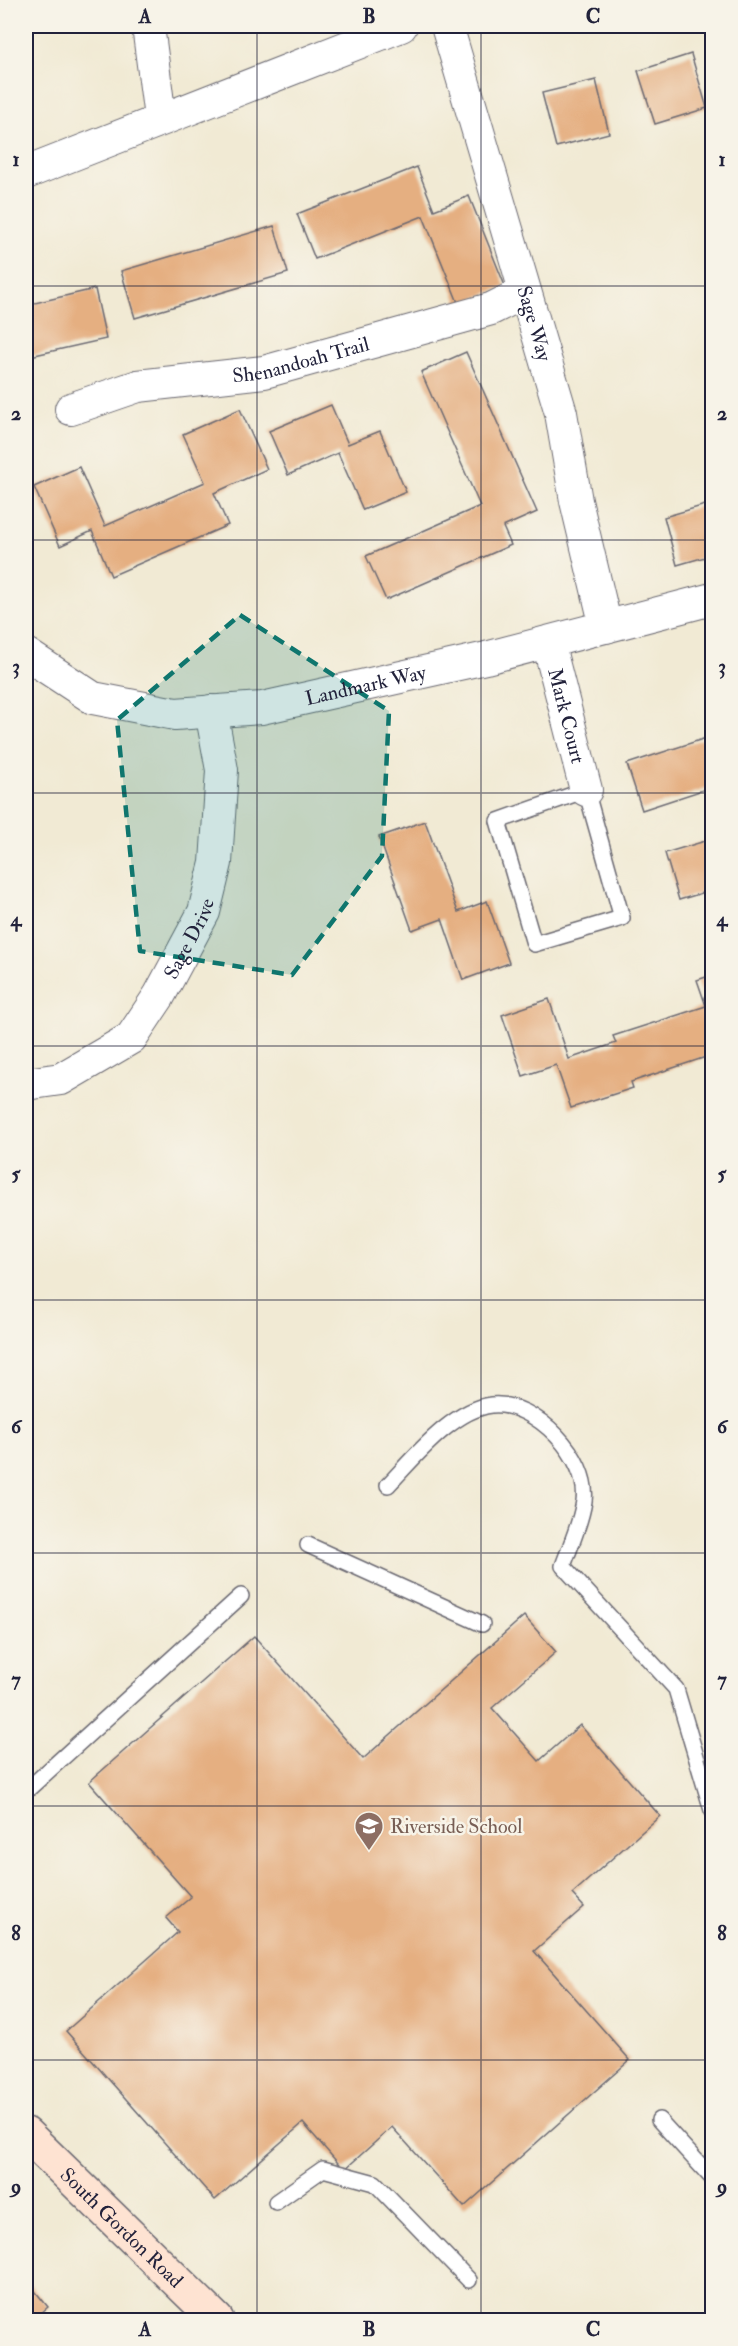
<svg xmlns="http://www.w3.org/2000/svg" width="738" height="2346" font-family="'IM FELL Double Pica',serif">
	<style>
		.building { fill: #e5af81 }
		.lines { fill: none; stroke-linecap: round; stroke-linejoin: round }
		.lane-casing { stroke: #6a6871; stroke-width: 18 }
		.street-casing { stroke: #6a6871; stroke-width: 34 }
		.secondary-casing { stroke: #6a6871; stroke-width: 36 }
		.lane { stroke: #fff; stroke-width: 15 }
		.street { stroke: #fff; stroke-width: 32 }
		.secondary { stroke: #fee3d2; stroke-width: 33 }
		.marked { fill: #0f766e; fill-opacity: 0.2; stroke: #0f766e; stroke-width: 4.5; stroke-dasharray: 12 8; stroke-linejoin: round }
		.grid { fill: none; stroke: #22223b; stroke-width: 1.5; stroke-opacity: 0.55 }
		.labels { text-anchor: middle; stroke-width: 5; stroke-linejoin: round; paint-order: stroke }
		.street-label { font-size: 20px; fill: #22223b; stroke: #f7f3e8 }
		.education-label { font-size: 20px; fill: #785e54; stroke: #f7f3e8; text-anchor: start }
		.neatline { fill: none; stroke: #22223b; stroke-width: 2 }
		.grid-label { font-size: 20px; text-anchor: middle; font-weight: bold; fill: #22223b }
	</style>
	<rect width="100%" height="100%" fill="#f7f3e8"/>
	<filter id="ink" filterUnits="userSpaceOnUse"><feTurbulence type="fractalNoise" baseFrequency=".0167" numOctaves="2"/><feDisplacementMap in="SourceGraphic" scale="12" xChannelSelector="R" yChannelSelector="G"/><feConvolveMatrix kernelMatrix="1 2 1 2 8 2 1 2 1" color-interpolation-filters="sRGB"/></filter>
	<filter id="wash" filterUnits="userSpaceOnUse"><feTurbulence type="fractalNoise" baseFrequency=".008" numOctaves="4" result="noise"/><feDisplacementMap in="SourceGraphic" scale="24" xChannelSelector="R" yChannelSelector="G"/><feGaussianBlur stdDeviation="1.35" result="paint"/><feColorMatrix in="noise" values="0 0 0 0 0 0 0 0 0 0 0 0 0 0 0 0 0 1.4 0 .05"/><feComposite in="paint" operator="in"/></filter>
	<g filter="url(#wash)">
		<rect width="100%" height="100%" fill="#f1ead4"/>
		<g id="blocks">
			<g class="building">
				<polygon points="691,54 707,108 655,124 638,71"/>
				<polygon points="596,80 609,133 556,147 542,93"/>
				<polygon points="417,167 434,210 469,196 505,286 459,305 423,216 315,259 297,214"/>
				<polygon points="274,226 288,273 135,318 121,271"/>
				<polygon points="95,289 106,339 26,357 26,305"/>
				<polygon points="466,352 537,512 503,527 511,545 386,600 366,556 480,506 421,372"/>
				<polygon points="331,405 348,444 380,431 406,492 363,510 338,453 288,475 269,431"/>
				<polygon points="240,409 267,469 214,493 228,525 111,576 92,531 60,546 34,487 79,467 105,526 205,482 183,434"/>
				<polygon points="712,503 712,555 677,565 664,517"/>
				<polygon points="712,736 712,787 642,810 627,764"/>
				<polygon points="425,821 458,912 487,901 509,963 463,980 442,919 412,930 379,837"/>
				<polygon points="712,839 712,890 679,900 665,853"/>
				<polygon points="712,975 712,1055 631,1082 633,1088 571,1108 556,1065 523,1076 502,1015 549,999 569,1059 616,1043 613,1036 706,1006 697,980"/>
				<polygon points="524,1616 556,1652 492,1708 539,1761 580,1725 660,1816 572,1894 584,1907 534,1951 630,2060 464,2207 392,2127 344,2170 303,2123 215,2200 66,2031 178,1932 166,1918 191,1897 89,1782 254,1636 363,1759"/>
				<polygon points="26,2280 48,2307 33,2320 26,2320"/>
			</g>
		</g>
	</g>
	<g filter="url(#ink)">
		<use href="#blocks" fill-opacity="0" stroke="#6a6871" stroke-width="1.5"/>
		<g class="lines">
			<g class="lane-casing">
				<g id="lane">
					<polygon points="586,790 622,918 534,944 498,821"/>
					<path d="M388,1485C413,1459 453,1409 492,1405C535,1401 590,1458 584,1501C581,1523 570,1546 563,1566L676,1689L712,1810"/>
					<polyline points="308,1545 482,1624"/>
					<polyline points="26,1791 241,1596"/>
					<polyline points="659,2120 712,2178"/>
					<polyline points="276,2202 323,2169 375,2183 469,2280"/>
				</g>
			</g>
			<g class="street-casing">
				<g id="street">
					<polyline points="148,26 160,118"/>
					<path id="s1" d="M447,26L561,413L576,501L606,627"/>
					<polyline points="26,173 401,26"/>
					<path id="s2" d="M71,409L138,386L264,372L491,309L525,292"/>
					<path id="s3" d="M548,642L586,790"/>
					<path id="s4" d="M26,654L93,698L175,714L262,708L486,658L712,599"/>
					<path id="s5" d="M26,1084L61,1079L131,1038L159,996L204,912L216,863L222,770L211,711"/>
				</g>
			</g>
			<g class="secondary-casing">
				<g id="secondary">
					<path id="s6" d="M26,2134L217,2320"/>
				</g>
			</g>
			<use href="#lane" class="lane"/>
			<use href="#street" class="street"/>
			<use href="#secondary" class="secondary"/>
		</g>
	</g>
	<path class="marked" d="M240,615L389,711L382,856L292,975L140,951L117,720Z"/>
	<path class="grid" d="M257,26V2320M481,26V2320M26,286H712M26,540H712M26,793H712M26,1046H712M26,1300H712M26,1553H712M26,1806H712M26,2060H712"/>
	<defs>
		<g id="school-pin" transform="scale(1.5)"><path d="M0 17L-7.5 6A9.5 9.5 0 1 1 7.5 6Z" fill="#8d6e63" stroke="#f7f3e8"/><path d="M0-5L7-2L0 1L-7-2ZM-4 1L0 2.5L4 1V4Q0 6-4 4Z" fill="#fff"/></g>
	</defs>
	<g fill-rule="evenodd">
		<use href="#school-pin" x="369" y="1826"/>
	</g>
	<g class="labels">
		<g class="street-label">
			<text dy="7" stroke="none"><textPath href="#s1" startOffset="310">Sage Way</textPath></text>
			<text dy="7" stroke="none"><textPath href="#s2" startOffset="236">Shenandoah Trail</textPath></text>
			<text dy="7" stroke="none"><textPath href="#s4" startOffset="357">Landmark Way</textPath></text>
			<text dy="7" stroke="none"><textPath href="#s3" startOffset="76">Mark Court</textPath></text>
			<text dy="7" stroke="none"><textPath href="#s5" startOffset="232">Sage Drive</textPath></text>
			<text dy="7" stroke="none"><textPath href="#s6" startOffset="134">South Gordon Road</textPath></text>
		</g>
		<g class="education-label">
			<text x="390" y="1833">Riverside School</text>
		</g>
	</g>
	<rect width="738" height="2346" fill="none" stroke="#f7f3e8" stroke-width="66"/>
	<rect x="33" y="33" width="672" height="2280" class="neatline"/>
	<g class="grid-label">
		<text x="145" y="23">A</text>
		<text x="369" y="23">B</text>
		<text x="593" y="23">C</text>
		<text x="16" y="166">1</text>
		<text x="722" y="166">1</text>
		<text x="16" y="420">2</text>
		<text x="722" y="420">2</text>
		<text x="16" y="673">3</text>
		<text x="722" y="673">3</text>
		<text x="16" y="926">4</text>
		<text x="722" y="926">4</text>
		<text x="16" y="1180">5</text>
		<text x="722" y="1180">5</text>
		<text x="16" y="1433">6</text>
		<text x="722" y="1433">6</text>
		<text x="16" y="1686">7</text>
		<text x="722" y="1686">7</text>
		<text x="16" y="1940">8</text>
		<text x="722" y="1940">8</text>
		<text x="16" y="2193">9</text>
		<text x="722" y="2193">9</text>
		<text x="145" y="2336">A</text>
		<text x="369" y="2336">B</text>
		<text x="593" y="2336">C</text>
	</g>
</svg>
